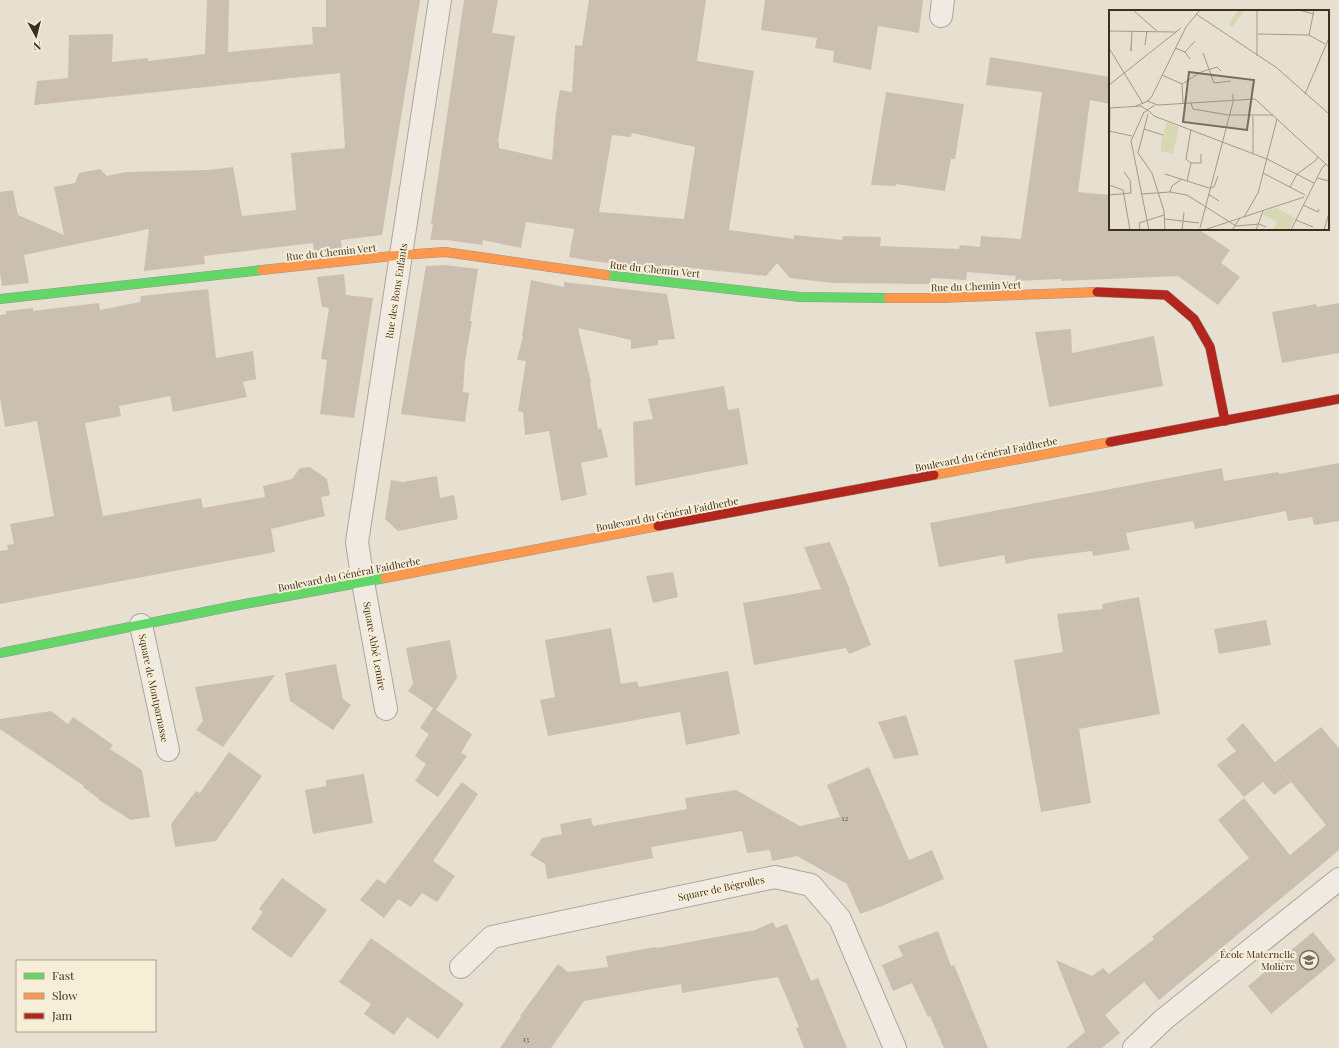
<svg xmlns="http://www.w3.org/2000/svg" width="1339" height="1048" font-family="'Playfair Display',serif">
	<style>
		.building { fill: #cbbfb2; fill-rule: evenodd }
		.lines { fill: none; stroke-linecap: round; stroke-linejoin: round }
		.street-casing { stroke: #ada599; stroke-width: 24 }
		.fast-casing { stroke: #9c958a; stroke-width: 10 }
		.slow-casing { stroke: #9c958a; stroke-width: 10 }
		.jam-casing { stroke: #9c958a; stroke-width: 10 }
		.street { stroke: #efebe3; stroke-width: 22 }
		.fast { stroke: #63d668; stroke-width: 9 }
		.slow { stroke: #ff974d; stroke-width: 9 }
		.jam { stroke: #b3261e; stroke-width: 9 }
		.labels { text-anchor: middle; stroke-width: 4; stroke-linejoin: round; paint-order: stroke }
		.number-label { font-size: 8px; fill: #605244 }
		.street-label { font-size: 10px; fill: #3d2e20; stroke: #f7eed8 }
		.poi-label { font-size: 10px; fill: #3d2e20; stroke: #f7eed8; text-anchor: end }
		.inset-road { fill: none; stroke: #a3998a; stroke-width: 1 }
		.view { fill: #786c5e; fill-opacity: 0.15; stroke: #786c5e; stroke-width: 2 }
		.inset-edge { fill: none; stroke: #3d2e20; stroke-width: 2 }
	</style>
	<rect width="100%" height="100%" fill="#e7e0d1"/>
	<g class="building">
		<polygon points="207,0 229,0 228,52 313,44 312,27 326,27 326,0 420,0 382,235 341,240 342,249 314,252 313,243 238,252 204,256 205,264 144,271 149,229 24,255 29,283 2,286 0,274 0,192 13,190 18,215 64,235 54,187 75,183 79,173 100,169 107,176 126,172 207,170 233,167 242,216 296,210 291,153 345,148 340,73 34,105 37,81 68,78 69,35 113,34 112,62 148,58 148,61 205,54"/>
		<path d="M464,0H498L492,33L515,36L498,142H499V148L552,160L556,112L560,90L572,92L575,45L582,46L589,0H706L697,61L754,71L729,230L794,239V235L842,240L843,236L881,237L880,246L959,249L960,245L980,247L981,236L1021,239L1042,92L986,85L990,57L1110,77V104L1090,100L1078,192L1110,195V229H1198L1230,250L1221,263L1240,277L1218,305L1178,276L1061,281V279L1015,281L1016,276L967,272L966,280L931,278L930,284L834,283L790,278L777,263L766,276L662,265V269L591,261L569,257L574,229L526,222L521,248L483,240L482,245L447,240H430L433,225L431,224ZM632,133L695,147L684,219L599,212L612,135L631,137Z"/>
		<polygon points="765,0 923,0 919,33 878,26 871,70 833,62 834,51 815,48 817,38 761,30"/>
		<polygon points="886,92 964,104 955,159 951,159 945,191 896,184 896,186 871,185"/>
		<polygon points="445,265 478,269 470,321 472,321 465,361 463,392 469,393 465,422 401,414 426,266"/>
		<polygon points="344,274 346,295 373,298 354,418 320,414 327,360 321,359 329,308 322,307 317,277"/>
		<polygon points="531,280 564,287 564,282 667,294 675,339 658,340 658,345 631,349 631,340 578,328 591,382 590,382 598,429 601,428 608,457 581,463 587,495 561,501 549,431 525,435 523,412 518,411 526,361 517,360 523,336 522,336"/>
		<polygon points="208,289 216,358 253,351 256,379 243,382 247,397 173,412 170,396 119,406 121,416 85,423 103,516 201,498 203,508 265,497 263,486 292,479 300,468 310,467 327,479 330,495 321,497 325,516 271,529 275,552 0,604 0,551 8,550 7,545 14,544 10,524 54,516 37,421 5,427 0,397 0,315 6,314 6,311 33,308 33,311 99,303 100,310 140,302 141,296"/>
		<polygon points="1339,303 1339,353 1282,363 1272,312 1316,304 1317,307"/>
		<polygon points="1071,329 1072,353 1154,336 1163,386 1049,407 1035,332"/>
		<polygon points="724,386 728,410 739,408 748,464 635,486 633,422 653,419 648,399"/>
		<polygon points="1339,463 1339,521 1314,525 1312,517 1288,521 1286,511 1195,529 1193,521 1126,533 1130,550 1093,556 1092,551 1030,559 1006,564 1004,555 939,567 930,523 1222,468 1224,481 1278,472 1279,474"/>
		<polygon points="437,476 440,498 454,495 458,519 398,531 385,519 391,480 403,482"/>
		<polygon points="830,542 850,590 849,590 871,645 849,654 846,648 754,665 743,603 821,589 804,547"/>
		<polygon points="673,572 678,597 653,603 646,576"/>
		<polygon points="1139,597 1160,714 1079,729 1091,803 1041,812 1014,660 1063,652 1057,614 1103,609 1102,604"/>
		<polygon points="1266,620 1271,645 1219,654 1214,629"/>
		<polygon points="611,628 621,684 637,681 639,687 728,671 740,734 686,745 680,712 548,736 540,700 555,697 545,640"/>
		<polygon points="450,640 457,678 436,710 472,734 461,753 467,756 438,797 415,781 426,764 415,756 429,734 420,728 433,708 408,691 413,684 406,648"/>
		<polygon points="336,664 343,699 351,705 333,730 290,701 285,673"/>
		<polygon points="275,675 223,747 196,730 203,721 195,687"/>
		<polygon points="51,711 68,724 73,717 113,745 110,749 142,770 150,817 131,820 99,800 99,799 83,787 84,786 0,729 0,719"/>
		<polygon points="906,715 919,755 894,759 878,722"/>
		<polygon points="1243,723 1291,782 1274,795 1263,782 1244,797 1217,765 1236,751 1226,739"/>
		<polygon points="1321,727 1339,748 1339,850 1159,1000 1144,982 1105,1015 1120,1033 1102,1048 1066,1048 1085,1032 1056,960 1092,976 1103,968 1109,974 1154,939 1152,937 1249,858 1218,820 1244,798 1290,855 1326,825 1275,762"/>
		<polygon points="229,752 262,776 216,841 175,847 171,824 196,791 200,793"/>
		<polygon points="869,767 909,860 932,850 944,879 882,906 860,914 847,884 797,856 772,861 770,850 747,853 742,831 651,847 653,858 547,879 545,864 530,855 542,838 562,834 560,824 591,818 593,826 687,809 685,798 736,790 800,826 840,817 827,785"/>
		<polygon points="364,774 373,823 313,834 305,790 326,786 326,780"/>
		<polygon points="462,782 478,794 433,861 455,876 437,902 422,893 411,907 398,899 384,918 360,900 377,879 385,884"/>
		<polygon points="282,878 327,910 291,958 251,929 263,912 259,909"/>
		<polygon points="773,922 776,928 787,924 811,981 818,978 847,1048 804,1048 796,1028 799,1027 778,977 682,993 681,984 584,1001 551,1048 500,1048 521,1017 520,1016 558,964 568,972 608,967 606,956 656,947 657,948 755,930"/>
		<polygon points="938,931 951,966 954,965 988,1048 944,1048 930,1016 928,1017 912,983 893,991 882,965 903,956 898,946"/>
		<polygon points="1313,932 1336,960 1271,1014 1248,986"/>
		<polygon points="371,938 464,1004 438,1039 407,1017 394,1035 364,1014 371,1004 339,982"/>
	</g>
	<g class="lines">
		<g class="street-casing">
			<g id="street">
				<polyline points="941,16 943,0"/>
				<polyline points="141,625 168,750"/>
				<polyline points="386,709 363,582 357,542 440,0"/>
				<polyline points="461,967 492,937 775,877 811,885 840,919 895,1048"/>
				<polyline points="1134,1048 1163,1020 1339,879"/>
			</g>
		</g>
		<g class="fast-casing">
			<g id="fast">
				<polyline points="606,275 800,297 888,298"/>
				<polyline points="0,299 262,270"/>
				<polyline points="0,653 234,606 385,578"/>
			</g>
		</g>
		<g class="slow-casing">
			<g id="slow">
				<polyline points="262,270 401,255 445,252 606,275"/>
				<polyline points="888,298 939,298 1097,292"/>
				<polyline points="934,475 1110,442"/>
				<polyline points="385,578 658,526"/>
			</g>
		</g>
		<g class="jam-casing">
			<g id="jam">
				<polyline points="1097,292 1166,295 1194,319 1210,347 1225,421"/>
				<polyline points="1110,442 1339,399"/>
				<polyline points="658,526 934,475"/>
			</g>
		</g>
		<use href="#street" class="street"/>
		<use href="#fast" class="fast"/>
		<use href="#slow" class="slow"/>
		<use href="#jam" class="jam"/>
	</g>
	<defs>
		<g id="school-ring" transform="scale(1)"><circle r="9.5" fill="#f7eed8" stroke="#786c5e" stroke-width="1.5"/><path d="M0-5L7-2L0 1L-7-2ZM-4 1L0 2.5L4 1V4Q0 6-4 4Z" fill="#786c5e"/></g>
	</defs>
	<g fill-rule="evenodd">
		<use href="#school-ring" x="1309" y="960"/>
	</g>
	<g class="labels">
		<g class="number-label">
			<text x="845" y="821">12</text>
			<text x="526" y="1042">13</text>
		</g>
		<g class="street-label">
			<text transform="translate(331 252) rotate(-6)" y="4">Rue du Chemin Vert</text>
			<text transform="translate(655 269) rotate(6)" y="4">Rue du Chemin Vert</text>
			<text transform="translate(976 286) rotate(-2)" y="4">Rue du Chemin Vert</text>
			<text transform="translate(396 291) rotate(-81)" y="4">Rue des Bons Enfants</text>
			<text transform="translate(986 454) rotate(-11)" y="4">Boulevard du Général Faidherbe</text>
			<text transform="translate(667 514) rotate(-11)" y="4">Boulevard du Général Faidherbe</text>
			<text transform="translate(349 574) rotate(-11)" y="4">Boulevard du Général Faidherbe</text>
			<text transform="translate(375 646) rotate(80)" y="4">Square Abbé Lemire</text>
			<text transform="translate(154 688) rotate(78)" y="4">Square de Montparnasse</text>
			<text transform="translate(721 888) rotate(-12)" y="4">Square de Bégrolles</text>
		</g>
		<g class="poi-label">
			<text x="1295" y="958">École Maternelle<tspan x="1295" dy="12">Molière</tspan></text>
		</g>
	</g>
	<g transform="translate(1109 10)">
		<rect width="220" height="220" fill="#e7e0d1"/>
		<path d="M129,0L135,1L123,17L120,15L121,12ZM58,112L70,117L64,144L52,141V131ZM168,198L186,208L180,220H164L168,212L154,205L156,201Z" fill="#d6d7b3"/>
		<path class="inset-road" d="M24,0L48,21M190,0L205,4M87,4L168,58L220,104M0,21L66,22M149,24L200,25L216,34M200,25L205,0M36,35L38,21M22,37V41L23,21M0,38L34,94M66,38L76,42L81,49M76,42L86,31M94,43L105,73L122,71M148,46V0M53,65L73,74L74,93M73,74L92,62L108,57L112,61M0,75L72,18M196,84L220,28M38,91L49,95L146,89L220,157M82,93L84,99L119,105H164M27,96L39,91L43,86L77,17L91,0M0,98L32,96L38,100L46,95M35,102L22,131L40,220M34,103L39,100L45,106L158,149L205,173M39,104L29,143L43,163L55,201L56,220M35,119L54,125M0,121L23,126M144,144V106M82,153H92V144M0,156L1,98M154,163L196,185M56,164L100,178M208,168L220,171M78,171L82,153L77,149L82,119M0,175L14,180L21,220M181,177L188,164L206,151L209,147M100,178L105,177L109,166M61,182L63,176L73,169M32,184L61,182L78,185L127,216L150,214L157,217M99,184L110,191M0,185L22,183L21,170L15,162M194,195L209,202L210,199M135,207L149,183L168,109M56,209L90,213M187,210L204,217M91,218L124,92V84M31,220L30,213L55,205M73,220L75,202M95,220L195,187M123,220L131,208M147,220L154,201M182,220L213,158L217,154M215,220L220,203"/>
		<path class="view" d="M80,62L145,70L138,120L74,112Z"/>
		<rect width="220" height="220" class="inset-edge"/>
	</g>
	<rect x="16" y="960" width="140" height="72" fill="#f7eed8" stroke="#ada18e"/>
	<rect x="24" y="973" width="20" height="6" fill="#63d668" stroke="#ada18e"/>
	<text x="52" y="980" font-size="12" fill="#3d2e20">Fast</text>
	<rect x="24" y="993" width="20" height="6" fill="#ff974d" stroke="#ada18e"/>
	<text x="52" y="1000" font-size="12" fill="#3d2e20">Slow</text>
	<rect x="24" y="1013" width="20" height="6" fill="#b3261e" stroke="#ada18e"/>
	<text x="52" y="1020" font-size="12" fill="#3d2e20">Jam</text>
	<g transform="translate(36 36) rotate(173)" stroke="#f7eed8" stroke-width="3" paint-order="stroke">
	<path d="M0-3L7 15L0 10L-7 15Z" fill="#3d2e20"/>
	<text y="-6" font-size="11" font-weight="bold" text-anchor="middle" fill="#3d2e20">N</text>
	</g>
</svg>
